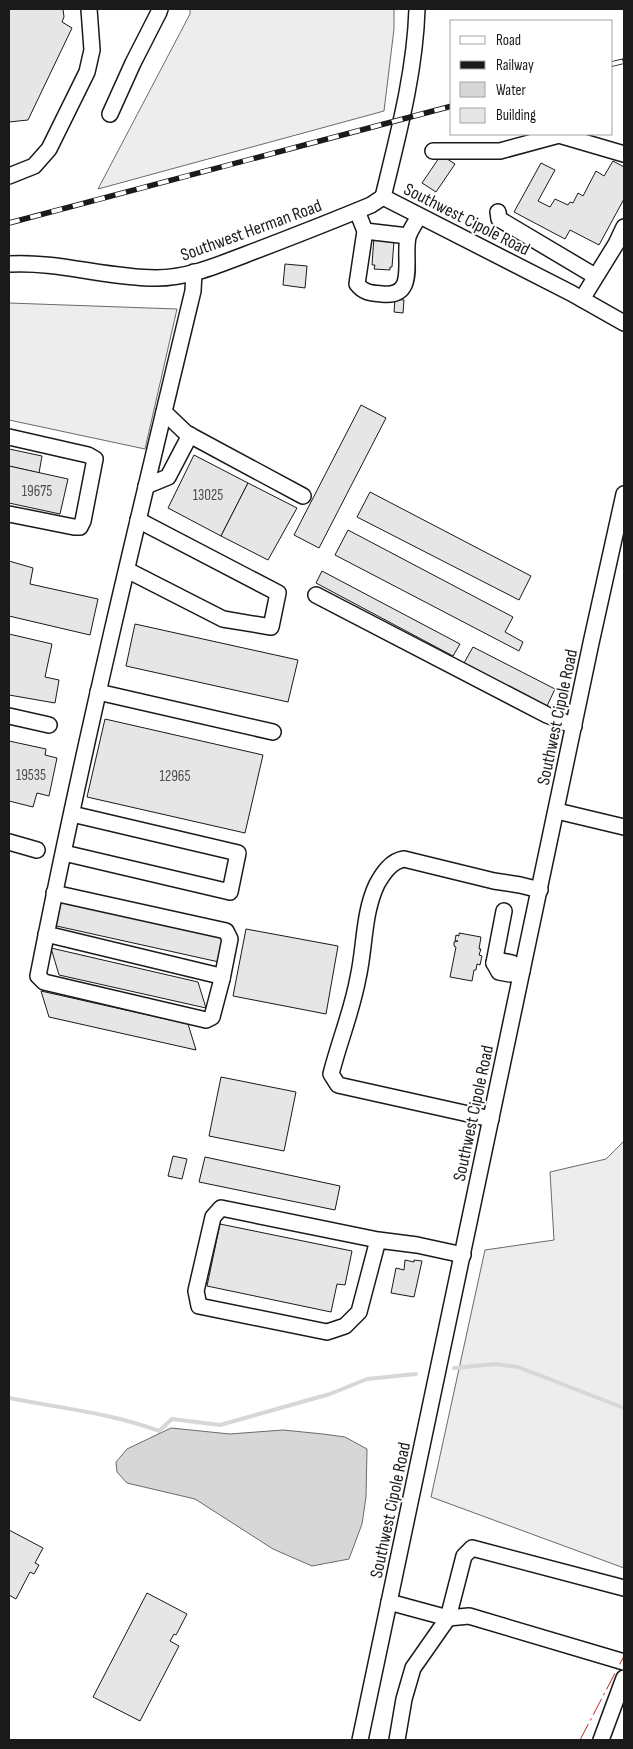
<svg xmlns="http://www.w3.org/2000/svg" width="633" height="1749" font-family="'Sofia Sans Condensed',sans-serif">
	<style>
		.built { fill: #ededed; stroke: #6a6a6a }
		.water { fill: #d7d7d7; stroke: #6a6a6a }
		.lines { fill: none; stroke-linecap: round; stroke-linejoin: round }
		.stream { stroke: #d7d7d7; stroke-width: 4 }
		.building { fill: #e6e6e6; stroke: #1a1a1a }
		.minor-casing { stroke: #1a1a1a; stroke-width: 18 }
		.minor { stroke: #fff; stroke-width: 15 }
		.rail-casing { stroke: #1a1a1a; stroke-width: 5.5 }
		.rail { stroke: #fff; stroke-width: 4; stroke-dasharray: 11; stroke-linecap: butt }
		.power { stroke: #c62828; stroke-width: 1; stroke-dasharray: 18 4 2.5 4; stroke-linecap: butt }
		.labels { text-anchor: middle; stroke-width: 4; stroke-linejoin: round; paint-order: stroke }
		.number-label { font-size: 15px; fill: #4d4d4d }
		.street-label { font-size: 18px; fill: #1a1a1a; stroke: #fff }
	</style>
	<rect width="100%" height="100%" fill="#fff"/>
	<g class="built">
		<polygon points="190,9 394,9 394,29 384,111 98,189 190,14"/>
		<polygon points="9,303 177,309 145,449 9,420"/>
		<polygon points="624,1141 624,1568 431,1497 485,1250 554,1240 550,1172 606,1159"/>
	</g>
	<polygon class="water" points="171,1428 230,1434 283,1430 323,1434 345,1437 367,1449 366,1497 362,1524 349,1559 312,1566 273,1549 195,1499 127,1483 117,1472 116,1462 127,1449"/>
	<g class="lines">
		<g class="stream">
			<polyline points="454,1368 496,1364 518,1367 624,1408"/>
			<path d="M9,1398C59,1408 111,1413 159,1431L172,1419L220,1425L330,1394L367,1379L416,1374"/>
		</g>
	</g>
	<g class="building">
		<polygon points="9,9 63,9 64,17 62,22 72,28 28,120 9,122"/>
		<polygon points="441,155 455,164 436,192 422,183"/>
		<polygon points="613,161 624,167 624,199 599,245 570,230 565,239 514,212 541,163 555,170 538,201 550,207 555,199 568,205 570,202 573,203 578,193 583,196 596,171 604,176"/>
		<polygon points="374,237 394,241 392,267 390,267 390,270 374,269 375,265 372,265"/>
		<polygon points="285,264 307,266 305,288 283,285"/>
		<polygon points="395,299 404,300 403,313 394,312"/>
		<polygon points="361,405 386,418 319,548 294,535"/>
		<polygon points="9,449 42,456 39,473 9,466"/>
		<polygon points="194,455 248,483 221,536 168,508"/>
		<polygon points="9,466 68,479 60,514 9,503"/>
		<polygon points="248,483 297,508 268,560 221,536"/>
		<polygon points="370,492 531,576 519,600 357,517"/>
		<polygon points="348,530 513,617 505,632 523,642 519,651 335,555"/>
		<polygon points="9,561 33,568 30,584 98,599 90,635 9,616"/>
		<polygon points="322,571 460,644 453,656 316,583"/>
		<polygon points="135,624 298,660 288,702 126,666"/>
		<polygon points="9,634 52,644 45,677 59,680 55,703 9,695"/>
		<polygon points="473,647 555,689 547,706 464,663"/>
		<polygon points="105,719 263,755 245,833 87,797"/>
		<polygon points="9,741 46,749 45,755 57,758 49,796 37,793 33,807 9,801"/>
		<polygon points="58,900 224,937 219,962 52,925"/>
		<polygon points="246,929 338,946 326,1014 233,996"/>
		<polygon points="459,933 481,937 479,949 481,949 479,955 482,956 480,965 477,964 476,970 474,970 472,981 450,977 456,947 454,946 454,942 458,941 455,941 456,935 459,936"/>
		<polygon points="51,948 198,982 206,1008 59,975"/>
		<polygon points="41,991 188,1024 196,1050 49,1017"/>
		<polygon points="221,1077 296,1092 284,1151 209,1136"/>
		<polygon points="173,1156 187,1159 182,1179 168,1176"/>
		<polygon points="205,1157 340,1186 335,1210 199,1182"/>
		<polygon points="220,1224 352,1251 345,1285 337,1284 331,1312 207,1286"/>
		<polygon points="405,1260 414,1262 414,1260 422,1261 414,1297 391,1293 396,1268 404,1270"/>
		<polygon points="9,1530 43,1548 35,1563 39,1565 34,1574 30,1572 16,1599 9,1595"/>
		<polygon points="147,1593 187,1614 176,1635 174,1634 170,1641 179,1646 140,1721 93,1697"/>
	</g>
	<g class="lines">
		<g class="minor-casing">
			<g id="minor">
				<polyline points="110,114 133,63 159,12 160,9"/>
				<polyline points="433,151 500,151 559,135 624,154"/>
				<polyline points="9,176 34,166 49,149 87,72 92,50 89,9"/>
				<polyline points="383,197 571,293 624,323"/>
				<path d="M383,197C398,135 415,73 417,9"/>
				<path d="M357,211L365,231L357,284C364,293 371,293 382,294C418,298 403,259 408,237C410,230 416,222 419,216"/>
				<polyline points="498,212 499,219 595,276"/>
				<polyline points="365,231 408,236"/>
				<path d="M9,264C58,261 106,278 156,278C188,278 218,265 247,254C289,238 330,222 371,205L383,197"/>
				<polyline points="582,299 616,244 624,227"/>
				<polyline points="164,412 186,433 303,496"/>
				<polyline points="9,437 88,455 95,459 83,521 80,527 74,527 9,514"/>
				<polyline points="146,486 168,477 190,435"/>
				<polyline points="127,570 223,619 271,627 278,593 138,520"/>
				<polyline points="316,595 547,715 574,726"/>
				<polyline points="98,692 273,732"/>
				<polyline points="9,716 49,725"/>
				<polyline points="557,811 624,827"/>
				<polyline points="9,842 37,850"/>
				<polyline points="64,853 230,892 238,853 72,814"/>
				<polyline points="54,893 226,931 230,939 222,979"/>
				<path d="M46,934L216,975L222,979L212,1017L206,1020L44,982L38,976C83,746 138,519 193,291L194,272"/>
				<polygon points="502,961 512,963 522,971 510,974 499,972 494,963"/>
				<polyline points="494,963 504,911"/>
				<path d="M491,1119L338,1085L331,1074C339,1042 352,1011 358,978C365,948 363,913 377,884C383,873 391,861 404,859L494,881L520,885L540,890"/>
				<polyline points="378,1240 359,1312 345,1326 327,1332 199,1306 196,1291 213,1217 221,1208 378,1240 417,1245 463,1255"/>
				<polyline points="624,1588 472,1548 464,1556 448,1618 469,1616 624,1662"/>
				<polyline points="389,1602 448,1618 413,1668 404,1699 397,1740"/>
				<polyline points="360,1740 591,643 624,494"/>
				<polyline points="601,1740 624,1678"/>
			</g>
		</g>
		<use href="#minor" class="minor"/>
		<g class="rail-casing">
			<g id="rail">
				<polyline points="612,64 624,61"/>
				<polyline points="9,223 452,106"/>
			</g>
		</g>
		<use href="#rail" class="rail"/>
		<polyline class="power" points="580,1740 624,1656"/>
	</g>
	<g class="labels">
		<g class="number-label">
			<text x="37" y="496">19675</text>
			<text x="208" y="500">13025</text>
			<text x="31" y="780">19535</text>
			<text x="175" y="781">12965</text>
		</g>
		<g class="street-label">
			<text transform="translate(467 219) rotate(27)" y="6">Southwest Cipole Road</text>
			<text transform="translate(251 230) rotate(-20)" y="6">Southwest Herman Road</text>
			<text transform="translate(557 717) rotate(-78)" y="6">Southwest Cipole Road</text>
			<text transform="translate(473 1113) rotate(-78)" y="6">Southwest Cipole Road</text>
			<text transform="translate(390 1510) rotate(-78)" y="6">Southwest Cipole Road</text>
		</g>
	</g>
	<rect width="633" height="1749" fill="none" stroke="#1a1a1a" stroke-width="20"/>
	<rect x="450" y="20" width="162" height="115" fill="#ffffff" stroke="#a3a3a3"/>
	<rect x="460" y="36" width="25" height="8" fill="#ffffff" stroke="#a3a3a3"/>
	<text x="496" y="45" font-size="15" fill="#1a1a1a">Road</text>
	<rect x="460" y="61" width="25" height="8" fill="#1a1a1a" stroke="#a3a3a3"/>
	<text x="496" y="70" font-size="15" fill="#1a1a1a">Railway</text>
	<rect x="460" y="82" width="25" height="15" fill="#d7d7d7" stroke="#a3a3a3"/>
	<text x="496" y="95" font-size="15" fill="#1a1a1a">Water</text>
	<rect x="460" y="108" width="25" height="15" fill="#e6e6e6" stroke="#a3a3a3"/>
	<text x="496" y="120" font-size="15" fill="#1a1a1a">Building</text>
</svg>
